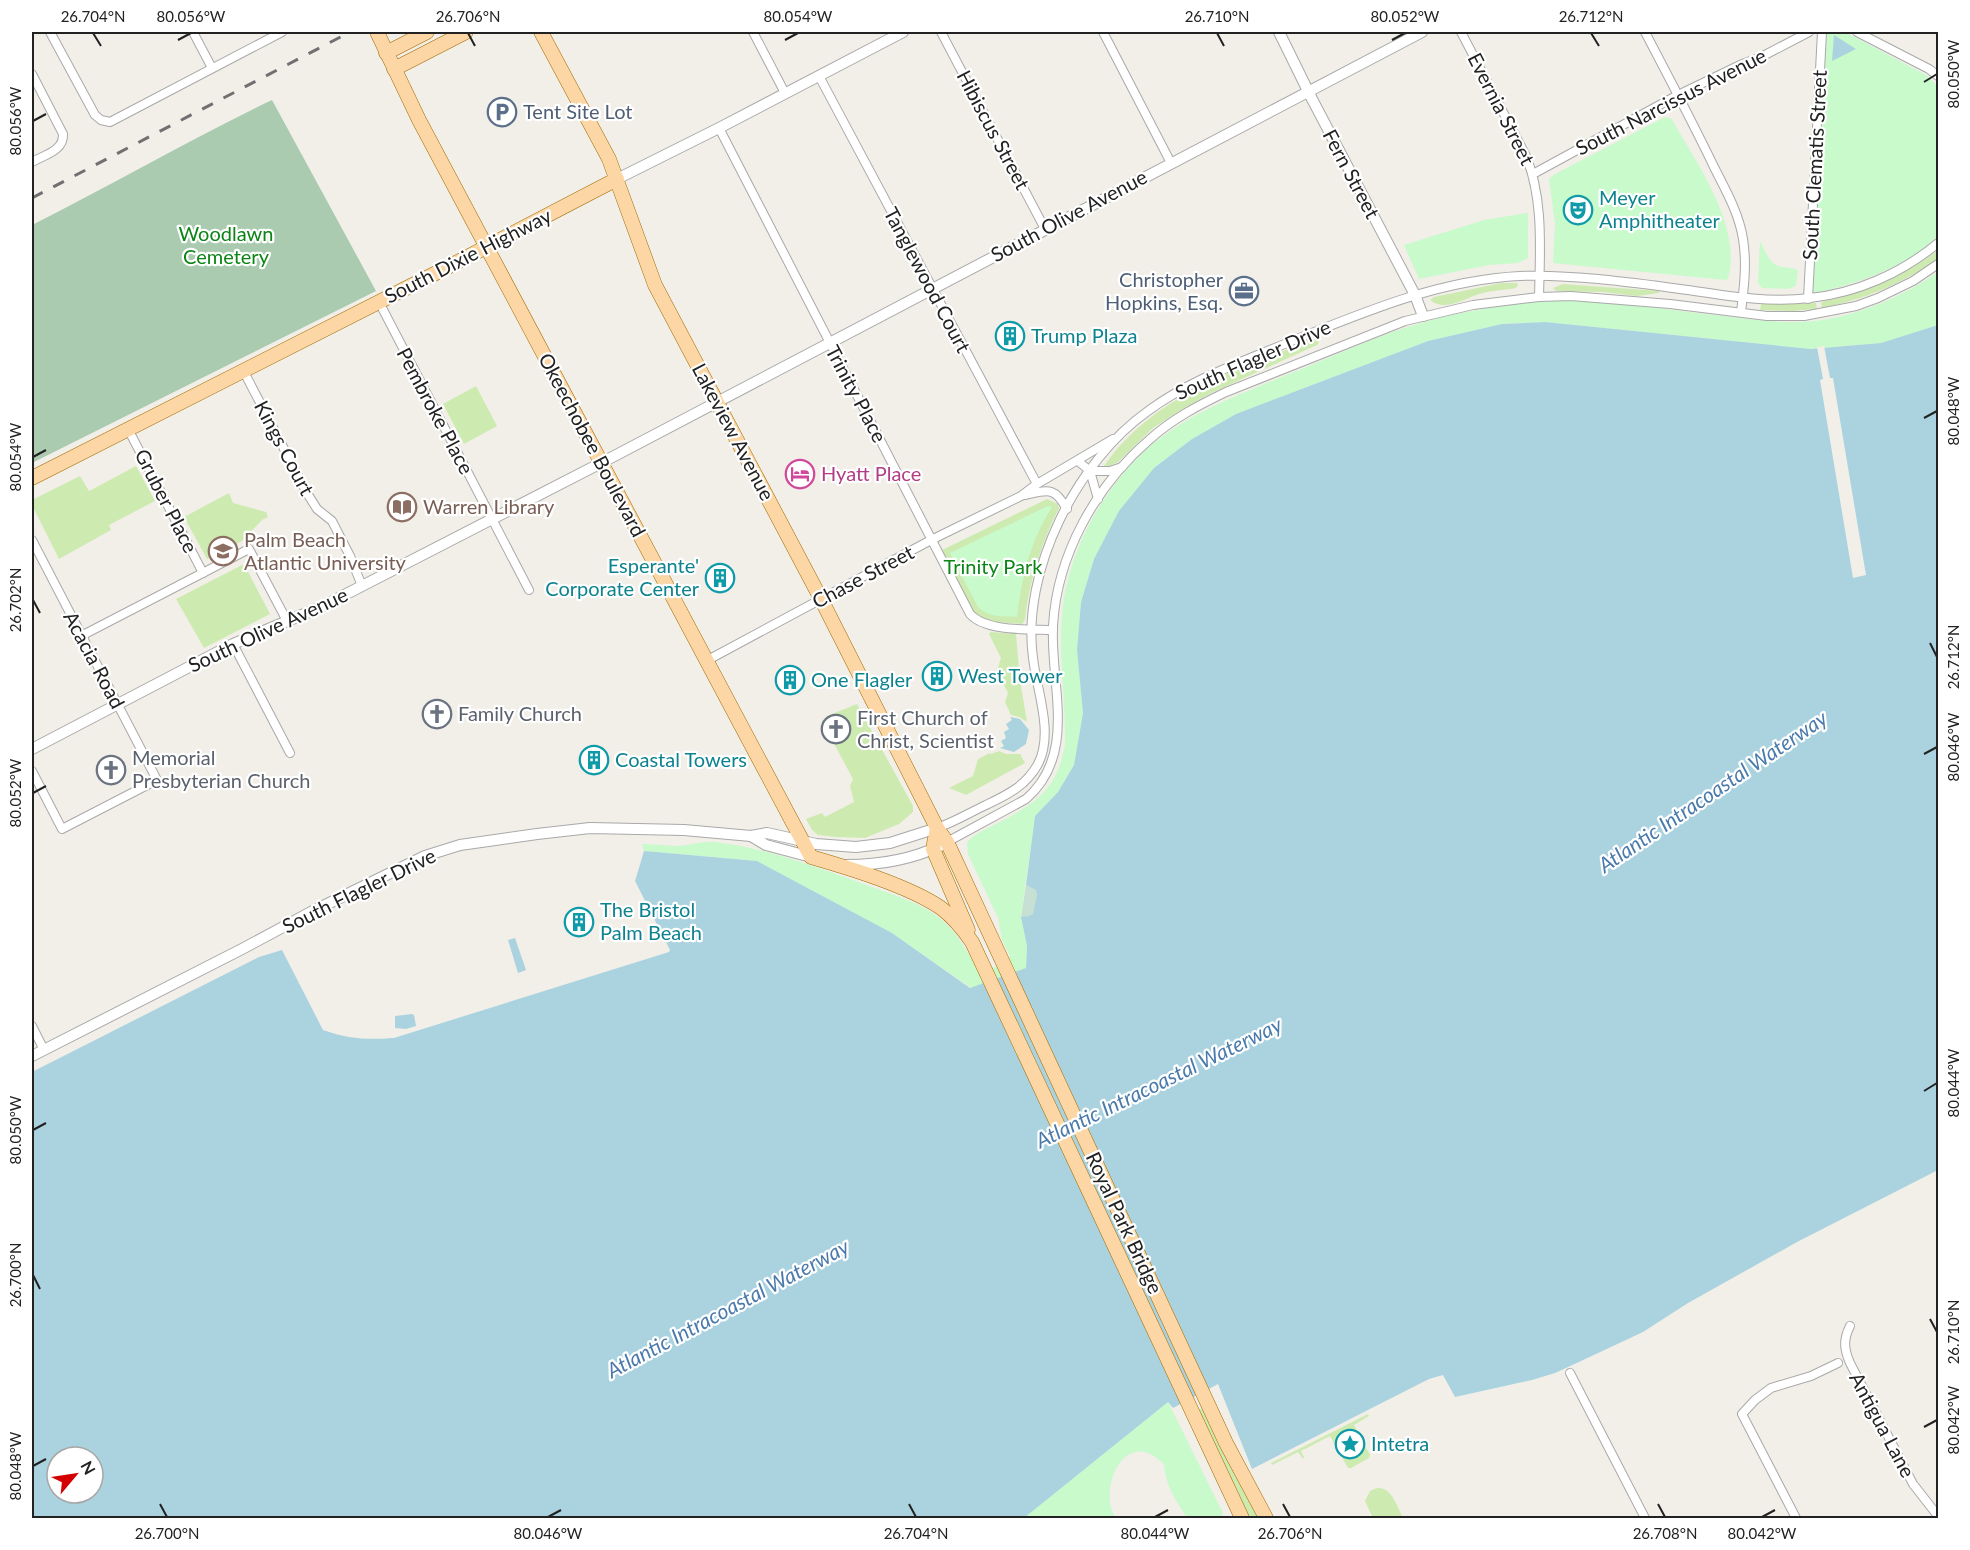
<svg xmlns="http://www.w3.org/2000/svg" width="1970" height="1550" font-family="Lato,sans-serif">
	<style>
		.grass { fill: #cdebb0 }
		.wetland { fill: #c6e0d4 }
		.cemetery { fill: #aacbaf }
		.park { fill: #c8facc }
		.water { fill: #aad3df; fill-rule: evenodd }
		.pier { fill: #f2efe9 }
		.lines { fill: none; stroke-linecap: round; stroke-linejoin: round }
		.minor-casing { stroke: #a9a9a9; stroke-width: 10 }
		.tertiary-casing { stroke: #a9a9a9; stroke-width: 12 }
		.primary-casing { stroke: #a06b00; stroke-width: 15 }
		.minor { stroke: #fff; stroke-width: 8 }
		.tertiary { stroke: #fff; stroke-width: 10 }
		.primary { stroke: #fcd6a4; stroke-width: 14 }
		.rail { stroke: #707070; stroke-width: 3; stroke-dasharray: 12 12; stroke-linecap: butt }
		.ticks { fill: none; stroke: #222; stroke-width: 2 }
		.labels { text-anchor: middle; stroke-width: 4.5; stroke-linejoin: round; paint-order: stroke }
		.street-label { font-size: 20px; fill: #222; stroke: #fff }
		.service-label { font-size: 20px; fill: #4e5e75; stroke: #fff; text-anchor: start }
		.culture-label { font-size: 20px; fill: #0d838f; stroke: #fff; text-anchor: start }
		.park-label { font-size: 20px; fill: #0c8416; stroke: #fff }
		.hotel-label { font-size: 20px; fill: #b23c85; stroke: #fff; text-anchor: start }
		.education-label { font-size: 20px; fill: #785e54; stroke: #fff; text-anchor: start }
		.worship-label { font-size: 20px; fill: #5b616d; stroke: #fff; text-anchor: start }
		.water-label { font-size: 21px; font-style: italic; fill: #4a7aab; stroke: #fff }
		.neatline { fill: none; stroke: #222; stroke-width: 2 }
		.ticks-label { font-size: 15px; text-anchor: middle; fill: #222 }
	</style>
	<rect width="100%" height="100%" fill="#f2efe9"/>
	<g class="grass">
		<path d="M1937,251L1938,258C1903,284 1865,299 1822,308L1821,302C1864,293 1902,277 1937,251Z"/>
		<path d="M1501,283H1517L1518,285L1516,288C1506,290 1494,290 1483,293C1467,297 1445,313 1430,300L1434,297Z"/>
		<polygon points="1563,284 1659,291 1659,293 1637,296 1602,292 1556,291 1553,288"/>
		<polygon points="1816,303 1817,309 1792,311 1760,310 1761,304"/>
		<path d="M1315,339L1319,342L1317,345L1211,393L1181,410L1153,428L1118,462L1105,468L1104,466C1152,396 1239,368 1315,339Z"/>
		<polygon points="476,386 497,426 464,444 443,404"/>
		<polygon points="136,466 155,501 109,525 111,530 59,559 32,505 32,500 80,476 89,491"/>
		<polygon points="229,493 233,503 266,512 268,517 262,520 242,541 207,559 184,517"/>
		<path d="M1047,499L1058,504L1059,508C1042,542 1029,581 1025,620L1022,624C1004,622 987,624 973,611L942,550Z"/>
		<polygon points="242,565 245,566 270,614 204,648 176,599"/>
		<polygon points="991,632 1016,634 1020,680 1027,722 1019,717 1011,715 1005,702 1008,693 997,671 1001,658 989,634"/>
		<polygon points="857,704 913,806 913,812 899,824 865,838 836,837 818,835 812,830 806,819 822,813 825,817 854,802 850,786 853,779 822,721 827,716"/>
		<polygon points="999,751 1006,754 1020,754 1025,763 966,795 949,788 973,776 978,759 990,753 991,754"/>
		<polygon points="1203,1408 1258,1518 1249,1518 1198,1410"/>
		<polygon points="1368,1414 1369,1416 1354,1425 1370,1455 1369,1458 1351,1468 1348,1468 1330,1436 1301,1451 1304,1457 1303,1459 1298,1452 1272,1465 1271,1463"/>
		<path d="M1377,1488C1392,1487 1397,1506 1403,1518H1373L1365,1501L1370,1491Z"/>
	</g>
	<polygon class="wetland" points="1026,885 1045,890 1040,922 1021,917"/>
	<path class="cemetery" d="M272,100L376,291L32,463V225C112,185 191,139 272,100Z"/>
	<g class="park">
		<path d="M1827,32H1845L1928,76L1938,87V236C1904,268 1860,283 1814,293L1812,292Z"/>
		<path d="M1665,117L1672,119L1674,123C1699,167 1742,227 1728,279L1725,280L1553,263L1555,224L1549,179L1555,174Z"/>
		<polygon points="1528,213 1528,258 1518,263 1489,265 1419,279 1404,245 1484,220"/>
		<path d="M1760,241C1765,249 1768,262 1778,266C1786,269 1792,266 1798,271L1796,286L1788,289L1762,288L1758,283Z"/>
		<path d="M1938,272V325L1881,343L1811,349L1545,322L1502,324L1428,341L1236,414L1192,439L1154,468L1094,559L1081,602L1077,650L1083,713L1074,765L1058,792L1035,816L1021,917L1027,946L1026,968L971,988L892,933L757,861L644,851L642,844C654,844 667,846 679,846C691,845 703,841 715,842C767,848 815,867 864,884C888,893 923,903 942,920C958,934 969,953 978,972L998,966L1010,956L1002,940L998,918L968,854L967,843C973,834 985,830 994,825C1034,804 1057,792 1065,744C1066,673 1049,619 1078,549C1094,509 1121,470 1155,442C1197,409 1245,392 1294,372C1337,355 1380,334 1424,322C1467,310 1512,303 1556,301C1611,300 1668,310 1723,316C1756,320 1789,325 1822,320C1865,313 1903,296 1938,272Z"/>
		<path d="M1048,506L1052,507C1030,541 1022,577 1017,617C1003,616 989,618 978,607L950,553Z"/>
		<path d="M1168,1402L1223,1513L1221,1518H1182L1186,1516C1175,1500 1165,1484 1164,1464C1160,1461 1154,1455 1148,1453C1116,1442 1100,1497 1116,1518H1024Z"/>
	</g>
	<g class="water">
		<polygon points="1834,35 1856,49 1832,61"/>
		<path d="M1545,322L1811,349L1881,343L1938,325V1170L1797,1242L1688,1303L1643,1332L1581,1361L1555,1373L1532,1380L1455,1397L1443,1375L1429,1379L1252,1469L1218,1384L1173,1408L1168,1402L1024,1518H32V1072L259,957L282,950L323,1030C349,1039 367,1040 394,1038L669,952L670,950L635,881L644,851L757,861L892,933L970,988L1026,968L1027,946L1021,917L1029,916L1033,914L1037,895L1036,890L1026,885L1035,816L1058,792L1074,765L1083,713L1077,650L1081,602L1094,559L1119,511L1154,468L1192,439L1236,414L1428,341L1502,324ZM57,1457H93V1493H57Z"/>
		<polygon points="1010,717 1020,719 1029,730 1026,744 1014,752 1000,748 1004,746 1001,741 1006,738 1004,732 1009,729 1006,724 1012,720"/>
		<polygon points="515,938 526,970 518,973 508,940"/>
		<polygon points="412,1014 414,1015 416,1026 406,1029 395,1028 395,1016"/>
	</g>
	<polygon class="pier" points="1824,346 1830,378 1833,378 1866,575 1853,578 1820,380 1823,379 1817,347"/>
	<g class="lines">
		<g class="minor-casing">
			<g id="minor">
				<polyline points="50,32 95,115 101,120 110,122 282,32"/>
				<polyline points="193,32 212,68"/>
				<polyline points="753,32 785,93"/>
				<polyline points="941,32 1045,229"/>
				<polyline points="1103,32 1171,163"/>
				<path d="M1461,32L1525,154C1544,197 1540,250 1539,297"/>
				<path d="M1645,32C1668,76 1692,121 1714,167C1725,189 1739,213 1743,239C1747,263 1744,288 1741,312"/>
				<polyline points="1857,32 1929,69 1938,76"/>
				<path d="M32,74L63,134C64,151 44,155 32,162"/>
				<polyline points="819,76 1037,484"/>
				<path d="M719,128L970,614C986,632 1030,629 1053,630"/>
				<polyline points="1533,174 1678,95 1740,65 1761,57 1809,32"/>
				<polyline points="1808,299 1822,32"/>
				<polyline points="379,302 529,590"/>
				<polyline points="243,370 307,493 317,509 332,521 350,556 362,586"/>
				<polyline points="128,429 203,573"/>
				<polyline points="1078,461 1090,471 1098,499"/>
				<polyline points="1090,471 1110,471 1122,467"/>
				<path d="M1025,495C1048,490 1054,486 1067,509"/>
				<polyline points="32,540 157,780 62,829 32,771"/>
				<polyline points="81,636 249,549 287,621"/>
				<polyline points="233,644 290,753"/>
				<polyline points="706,661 931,540 1021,496 1037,484 1113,439"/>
				<path d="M937,828C954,822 969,813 986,805C1007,795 1026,786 1038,764C1054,733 1037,692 1033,658C1021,571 1077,461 1148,411C1190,380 1239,363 1287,343C1362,313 1438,280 1520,276C1572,274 1636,283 1688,290C1728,296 1769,303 1810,298C1857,293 1902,273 1938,243"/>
				<path d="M947,842L1026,799C1078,754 1050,685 1053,626C1057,554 1096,486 1149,440C1172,419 1199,405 1226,392L1405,321L1473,305L1539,297L1571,296L1670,304L1767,316H1804L1856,306L1878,298L1913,281L1938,264"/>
				<polyline points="32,1026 44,1050"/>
				<path d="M1850,1326C1843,1340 1844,1349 1850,1363L1913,1484L1938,1516"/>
				<polyline points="1570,1373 1645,1518"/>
				<polyline points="1796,1518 1742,1414 1755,1400 1771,1388 1811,1376 1838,1363"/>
			</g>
		</g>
		<g class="tertiary-casing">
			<g id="tertiary">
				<polyline points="1279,32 1312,99 1415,295 1423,316"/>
				<polyline points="617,179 719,128 903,32"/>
				<polyline points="32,749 233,644 323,606 601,463 1422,32"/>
				<polyline points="751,836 766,845 811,857"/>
				<path d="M847,865C880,865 910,860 940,846"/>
				<polyline points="32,1056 242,949 311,912 425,856 460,845 537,834 590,828 684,830 751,836 767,833 816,844 856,847 890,843 937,828"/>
			</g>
		</g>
		<g class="primary-casing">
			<g id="primary">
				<path d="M377,32L419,120L811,857C849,868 909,886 941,908C953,917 963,929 972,942L1242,1518"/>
				<polyline points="541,32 609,159 655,285 821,599 937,828 947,842 1226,1443 1266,1518"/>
				<polyline points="386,53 427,32"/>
				<polyline points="394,69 466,32"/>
				<polyline points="32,478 444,269 617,179"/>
				<polyline points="937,828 933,849 968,930"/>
			</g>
		</g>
		<use href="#minor" class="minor"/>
		<use href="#tertiary" class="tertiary"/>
		<use href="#primary" class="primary"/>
		<polyline class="rail" points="32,198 350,32"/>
	</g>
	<path class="ticks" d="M93,33L101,46M468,33L475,46M1217,33L1224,46M1591,33L1599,46M178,40L191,33M785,40L798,33M1392,40L1405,33M1924,82L1937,74M33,121L46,114M1924,418L1937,411M33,457L46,450M33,600L40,613M1930,643L1937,657M1924,754L1937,747M33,793L46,786M1924,1091L1937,1083M33,1130L46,1123M33,1275L40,1289M1930,1319L1937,1332M1924,1427L1937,1420M33,1466L46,1459M160,1504L167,1517M909,1504L916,1517M1283,1504L1290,1517M1658,1504L1665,1517M548,1517L561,1510M1155,1517L1168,1510M1762,1517L1775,1510"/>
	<defs>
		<g id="parking-ring" transform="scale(1.5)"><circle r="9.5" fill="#fff" stroke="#5c6f8a" stroke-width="1.5"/><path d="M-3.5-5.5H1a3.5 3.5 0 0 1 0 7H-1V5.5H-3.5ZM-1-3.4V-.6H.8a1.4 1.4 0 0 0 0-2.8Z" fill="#5c6f8a"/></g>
		<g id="theatre-ring" transform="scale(1.5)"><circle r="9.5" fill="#fff" stroke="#0f9aa8" stroke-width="1.5"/><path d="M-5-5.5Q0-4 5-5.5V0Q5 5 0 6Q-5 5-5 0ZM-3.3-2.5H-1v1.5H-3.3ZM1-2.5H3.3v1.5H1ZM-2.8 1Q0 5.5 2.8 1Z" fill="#0f9aa8"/></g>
		<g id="office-ring" transform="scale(1.5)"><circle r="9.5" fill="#fff" stroke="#5c6f8a" stroke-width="1.5"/><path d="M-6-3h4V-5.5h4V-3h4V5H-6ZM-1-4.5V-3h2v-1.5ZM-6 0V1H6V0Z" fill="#5c6f8a"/></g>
		<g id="building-ring" transform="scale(1.5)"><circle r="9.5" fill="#fff" stroke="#0f9aa8" stroke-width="1.5"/><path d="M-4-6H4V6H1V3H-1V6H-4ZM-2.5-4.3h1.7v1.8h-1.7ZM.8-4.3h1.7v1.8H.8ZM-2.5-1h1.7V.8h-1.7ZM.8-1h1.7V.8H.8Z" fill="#0f9aa8"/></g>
		<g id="hotel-ring" transform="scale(1.5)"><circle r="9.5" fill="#fff" stroke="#d1479c" stroke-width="1.5"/><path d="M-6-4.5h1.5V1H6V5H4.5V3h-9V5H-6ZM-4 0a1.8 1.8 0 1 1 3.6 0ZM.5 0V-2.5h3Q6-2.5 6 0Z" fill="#d1479c"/></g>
		<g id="library-ring" transform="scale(1.5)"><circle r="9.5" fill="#fff" stroke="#8d6e63" stroke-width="1.5"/><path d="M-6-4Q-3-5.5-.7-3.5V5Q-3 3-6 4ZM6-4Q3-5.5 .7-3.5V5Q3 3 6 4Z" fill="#8d6e63"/></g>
		<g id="university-ring" transform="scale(1.5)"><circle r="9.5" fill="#fff" stroke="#8d6e63" stroke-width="1.5"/><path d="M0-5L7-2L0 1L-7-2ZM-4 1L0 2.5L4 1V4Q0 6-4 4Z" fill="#8d6e63"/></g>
		<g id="church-ring" transform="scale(1.5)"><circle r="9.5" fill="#fff" stroke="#6b7280" stroke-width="1.5"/><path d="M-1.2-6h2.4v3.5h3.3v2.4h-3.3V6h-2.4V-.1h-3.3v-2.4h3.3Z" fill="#6b7280"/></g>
		<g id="sight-ring" transform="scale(1.5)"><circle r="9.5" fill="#fff" stroke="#0f9aa8" stroke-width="1.5"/><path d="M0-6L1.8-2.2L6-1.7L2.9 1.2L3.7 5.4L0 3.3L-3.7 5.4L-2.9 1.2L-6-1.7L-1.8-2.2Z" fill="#0f9aa8"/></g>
	</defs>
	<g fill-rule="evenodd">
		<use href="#parking-ring" x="502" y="112"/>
		<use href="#theatre-ring" x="1578" y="210"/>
		<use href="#office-ring" x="1244" y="291"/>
		<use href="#building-ring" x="1010" y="336"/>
		<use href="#hotel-ring" x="800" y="474"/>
		<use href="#library-ring" x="402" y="507"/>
		<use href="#university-ring" x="223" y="551"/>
		<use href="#building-ring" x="720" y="578"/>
		<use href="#building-ring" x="937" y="676"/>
		<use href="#building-ring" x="790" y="680"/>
		<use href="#church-ring" x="437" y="714"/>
		<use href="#church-ring" x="836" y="729"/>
		<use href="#building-ring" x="594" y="760"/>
		<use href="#church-ring" x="111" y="770"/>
		<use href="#building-ring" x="579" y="922"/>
		<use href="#sight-ring" x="1350" y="1444"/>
	</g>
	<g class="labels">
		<g class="street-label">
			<text transform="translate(1671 102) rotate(-27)" y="7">South Narcissus Avenue</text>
			<text transform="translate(1501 109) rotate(63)" y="7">Evernia Street</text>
			<text transform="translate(993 130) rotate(62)" y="7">Hibiscus Street</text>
			<text transform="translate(1815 165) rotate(-87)" y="7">South Clematis Street</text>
			<text transform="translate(1351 174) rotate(62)" y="7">Fern Street</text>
			<text transform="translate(1069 216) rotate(-28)" y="7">South Olive Avenue</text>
			<text transform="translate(468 256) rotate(-27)" y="7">South Dixie Highway</text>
			<text transform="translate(927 280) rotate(62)" y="7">Tanglewood Court</text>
			<text transform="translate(1253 360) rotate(-24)" y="7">South Flagler Drive</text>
			<text transform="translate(856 394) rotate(62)" y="7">Trinity Place</text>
			<text transform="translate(435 411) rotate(62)" y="7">Pembroke Place</text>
			<text transform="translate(733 432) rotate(62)" y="7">Lakeview Avenue</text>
			<text transform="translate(592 445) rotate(62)" y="7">Okeechobee Boulevard</text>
			<text transform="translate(284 448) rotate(62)" y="7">Kings Court</text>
			<text transform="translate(166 501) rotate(63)" y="7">Gruber Place</text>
			<text transform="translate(863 577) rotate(-28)" y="7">Chase Street</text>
			<text transform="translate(268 630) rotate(-25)" y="7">South Olive Avenue</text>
			<text transform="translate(94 660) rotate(62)" y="7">Acacia Road</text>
			<text transform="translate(359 891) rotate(-26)" y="7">South Flagler Drive</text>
			<text transform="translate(1124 1223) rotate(65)" y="7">Royal Park Bridge</text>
			<text transform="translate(1882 1425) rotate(62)" y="7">Antigua Lane</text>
		</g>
		<g class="service-label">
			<text x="523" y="119">Tent Site Lot</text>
			<text x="1223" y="287" text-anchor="end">Christopher<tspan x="1223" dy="23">Hopkins, Esq.</tspan></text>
		</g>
		<g class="culture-label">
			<text x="1599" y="205">Meyer<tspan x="1599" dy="23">Amphitheater</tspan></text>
			<text x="1031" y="343">Trump Plaza</text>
			<text x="699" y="573" text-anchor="end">Esperante'<tspan x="699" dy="23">Corporate Center</tspan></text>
			<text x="958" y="683">West Tower</text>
			<text x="811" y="687">One Flagler</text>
			<text x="615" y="767">Coastal Towers</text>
			<text x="600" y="917">The Bristol<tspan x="600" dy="23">Palm Beach</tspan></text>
			<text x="1371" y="1451">Intetra</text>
		</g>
		<g class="park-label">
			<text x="226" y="241">Woodlawn<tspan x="226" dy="23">Cemetery</tspan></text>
			<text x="993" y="574">Trinity Park</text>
		</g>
		<g class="hotel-label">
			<text x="821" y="481">Hyatt Place</text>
		</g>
		<g class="education-label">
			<text x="423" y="514">Warren Library</text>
			<text x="244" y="547">Palm Beach<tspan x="244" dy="23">Atlantic University</tspan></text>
		</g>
		<g class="worship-label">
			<text x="458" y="721">Family Church</text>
			<text x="857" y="725">First Church of<tspan x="857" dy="23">Christ, Scientist</tspan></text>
			<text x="132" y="765">Memorial<tspan x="132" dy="23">Presbyterian Church</tspan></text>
		</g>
		<g class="water-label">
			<text transform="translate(1713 792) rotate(-34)" y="7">Atlantic Intracoastal Waterway</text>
			<text transform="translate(1159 1083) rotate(-26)" y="7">Atlantic Intracoastal Waterway</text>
			<text transform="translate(728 1309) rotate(-28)" y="7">Atlantic Intracoastal Waterway</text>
		</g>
	</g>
	<rect width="1970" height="1550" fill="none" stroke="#ffffff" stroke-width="66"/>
	<g transform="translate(75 1475) rotate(61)"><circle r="28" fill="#ffffff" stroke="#a7a7a7" stroke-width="1.5"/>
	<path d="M0-4.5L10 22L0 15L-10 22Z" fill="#d40000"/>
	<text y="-9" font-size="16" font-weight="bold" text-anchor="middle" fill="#222222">N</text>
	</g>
	<rect x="33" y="33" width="1904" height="1484" class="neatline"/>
	<g class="ticks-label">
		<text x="93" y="22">26.704°N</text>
		<text x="191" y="22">80.056°W</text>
		<text x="468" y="22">26.706°N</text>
		<text x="798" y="22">80.054°W</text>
		<text x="1217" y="22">26.710°N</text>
		<text x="1405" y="22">80.052°W</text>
		<text x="1591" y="22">26.712°N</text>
		<text transform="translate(1954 74) rotate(-90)" y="5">80.050°W</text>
		<text transform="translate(16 121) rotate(-90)" y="5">80.056°W</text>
		<text transform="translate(1954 411) rotate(-90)" y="5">80.048°W</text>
		<text transform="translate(16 457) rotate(-90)" y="5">80.054°W</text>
		<text transform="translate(16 600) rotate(-90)" y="5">26.702°N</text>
		<text transform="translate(1954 657) rotate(-90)" y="5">26.712°N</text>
		<text transform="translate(1954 747) rotate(-90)" y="5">80.046°W</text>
		<text transform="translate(16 793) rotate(-90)" y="5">80.052°W</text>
		<text transform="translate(1954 1083) rotate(-90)" y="5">80.044°W</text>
		<text transform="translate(16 1130) rotate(-90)" y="5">80.050°W</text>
		<text transform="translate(16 1275) rotate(-90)" y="5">26.700°N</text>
		<text transform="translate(1954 1332) rotate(-90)" y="5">26.710°N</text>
		<text transform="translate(1954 1420) rotate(-90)" y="5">80.042°W</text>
		<text transform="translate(16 1466) rotate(-90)" y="5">80.048°W</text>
		<text x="167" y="1539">26.700°N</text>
		<text x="548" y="1539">80.046°W</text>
		<text x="916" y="1539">26.704°N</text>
		<text x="1155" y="1539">80.044°W</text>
		<text x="1290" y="1539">26.706°N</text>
		<text x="1665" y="1539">26.708°N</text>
		<text x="1762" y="1539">80.042°W</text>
	</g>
</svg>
